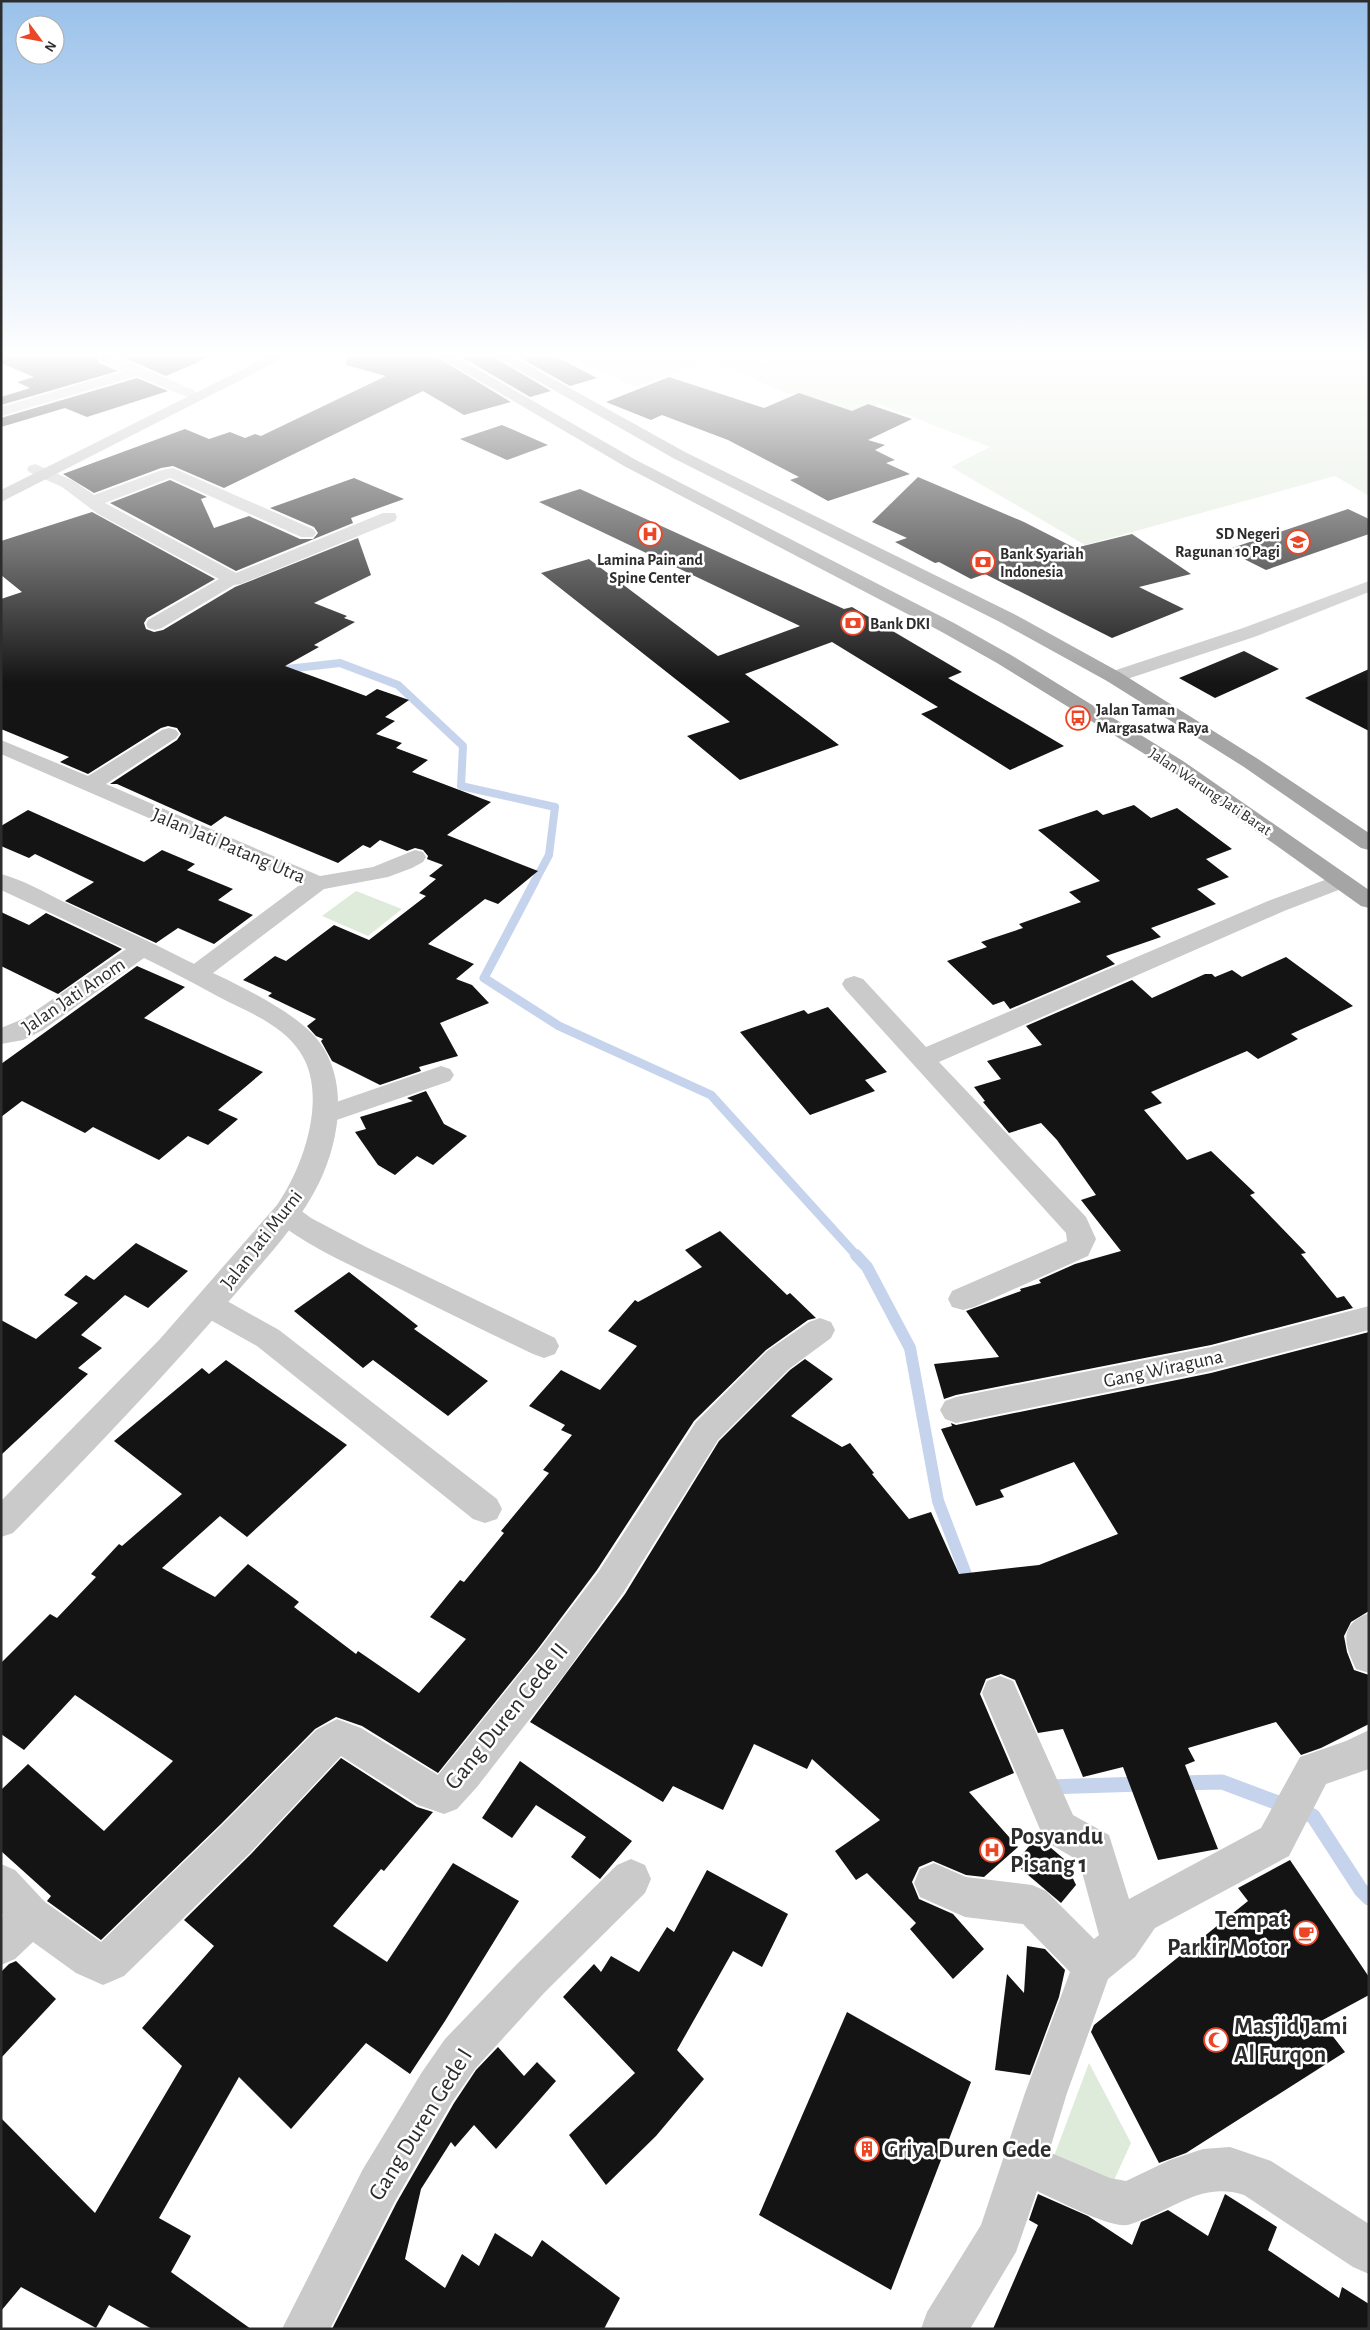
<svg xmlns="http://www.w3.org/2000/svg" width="1370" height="2330" font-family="'Alegreya Sans',sans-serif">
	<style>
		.green { fill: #dfebda }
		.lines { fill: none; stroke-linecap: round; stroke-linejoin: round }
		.stream-far3 { stroke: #c5d4ec; stroke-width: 8 }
		.stream-far2 { stroke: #c5d4ec; stroke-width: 9 }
		.stream-far1 { stroke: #c5d4ec; stroke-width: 12 }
		.stream { stroke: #c5d4ec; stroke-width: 15 }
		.building { fill: #141414 }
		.minor { fill: #cacaca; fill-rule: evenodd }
		.tertiary { fill: #cacaca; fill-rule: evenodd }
		.secondary { fill: #b7b7b7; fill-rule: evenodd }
		.primary { fill: #a5a5a5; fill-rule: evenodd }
		.labels { text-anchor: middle; stroke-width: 5; stroke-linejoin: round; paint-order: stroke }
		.far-poi-label { font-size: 16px; font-weight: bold; fill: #2d2d2d; stroke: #fff; text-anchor: start }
		.far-street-label { font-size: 16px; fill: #2d2d2d; stroke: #fff }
		.street-label { font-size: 20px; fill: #2d2d2d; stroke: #fff }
		.near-street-label { font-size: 24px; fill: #2d2d2d; stroke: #fff }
		.near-poi-label { font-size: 24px; font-weight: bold; fill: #2d2d2d; stroke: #fff; text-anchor: start }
	</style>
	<rect width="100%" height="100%" fill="#fff"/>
	<g class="green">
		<polygon points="568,356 1369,356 1369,496 1335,476 1085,545 951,467 990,447 879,404 858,415 789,394 710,360 635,387"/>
		<polygon points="356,891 402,909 368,936 322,916"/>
		<polygon points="1089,2063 1131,2143 1109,2191 1051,2164"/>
	</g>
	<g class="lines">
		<polyline class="stream-far3" points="278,670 340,663 398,685 463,746 461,786 555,807 549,855 534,883"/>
		<polyline class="stream-far2" points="535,881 484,978 559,1026 711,1095 857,1256"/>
		<polyline class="stream-far1" points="856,1255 867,1267 910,1348 938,1501 970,1585"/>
		<g class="stream">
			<polyline points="1179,1783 1222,1782 1313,1816 1361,1890 1369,1898"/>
			<polyline points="1047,1787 1142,1784"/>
		</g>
	</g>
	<g class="building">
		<polygon points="1,356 97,356 99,363 118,371 1,405 1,397 30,388 17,382 34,377 1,363"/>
		<polygon points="120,356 212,356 166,376"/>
		<polygon points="347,356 435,356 511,402 464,415 423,391 224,488 173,466 161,468 94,493 63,474 185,429 209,439 230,432 245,438 255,434 261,436 386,376 346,365"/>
		<polygon points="460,356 492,356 551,391 530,397"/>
		<polygon points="517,356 555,356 597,378 570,386"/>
		<polygon points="669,377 764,408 799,393 852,411 868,404 912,419 868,440 885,445 875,450 895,460 886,463 910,474 828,501 790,480 799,477 728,440 662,415 651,420 606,402"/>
		<polygon points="137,378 168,391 87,417 65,408 1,427 1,418"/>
		<polygon points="502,425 548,445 507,460 460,439"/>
		<polygon points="918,477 1024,522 1075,548 1132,534 1191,574 1139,587 1184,609 1112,638 985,574 971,579 939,562 935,563 895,542 907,538 872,522"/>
		<polygon points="354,478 404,499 351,518 353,523 236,571 110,503 170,480 207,497 201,499 214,528 249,516 300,539 313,539 318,533 314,527 270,508"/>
		<polygon points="580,489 844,609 852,607 962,672 948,678 1064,746 1010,770 921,714 938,707 832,642 745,674 839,745 740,780 687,736 730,722 541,573 589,559 718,656 800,626 539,502"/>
		<polygon points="1348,509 1369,519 1369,534 1266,570 1226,550"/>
		<polygon points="92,512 215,579 147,618 144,623 146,629 154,632 163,630 235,587 358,538 371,575 314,603 347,616 344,618 355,622 314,645 319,647 285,666 366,696 377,689 409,700 385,717 395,721 376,734 402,743 396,748 428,760 412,772 491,802 447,835 538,871 498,904 485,899 428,944 474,964 456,979 472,985 489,1003 440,1023 458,1056 419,1067 421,1071 380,1085 332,1061 321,1041 323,1039 316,1036 307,1026 316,1019 268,996 272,993 243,980 275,956 286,961 334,925 369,940 426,896 419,893 436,879 429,876 443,865 427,859 428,856 423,850 415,848 407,851 380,840 370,848 363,845 338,863 225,816 211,826 117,784 110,784 177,740 181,734 177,728 168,726 161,728 88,774 60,762 69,757 1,729 1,599 22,592 1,575 1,541"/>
		<polygon points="1244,651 1279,669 1215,698 1179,678"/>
		<polygon points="1369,669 1369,731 1305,698"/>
		<polygon points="1134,805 1151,818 1177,808 1232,849 1206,859 1229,877 1197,889 1216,904 1151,928 1161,937 1106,956 1115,964 1010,1009 1004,1001 993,1005 947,961 987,947 981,942 1023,928 1019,924 1081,902 1069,892 1100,881 1038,830 1097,810 1103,815"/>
		<polygon points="28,810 144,862 162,850 195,864 187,870 233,889 218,900 253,915 214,944 178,928 156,943 65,901 94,882 35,854 29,858 1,846 1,826"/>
		<polygon points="1,912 29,925 46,913 122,949 58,994 1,966"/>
		<polygon points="1286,957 1353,1006 1291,1034 1298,1039 1258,1059 1247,1051 1151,1092 1162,1103 1144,1110 1187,1160 1211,1151 1255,1193 1250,1195 1306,1253 1301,1254 1337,1298 1344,1296 1353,1308 1211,1345 956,1395 944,1399 934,1364 999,1357 966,1311 1021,1291 1020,1289 1041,1283 1039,1280 1075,1264 1121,1251 1081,1200 1096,1195 1057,1140 1041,1123 1009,1133 983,1102 985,1101 974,1087 1001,1079 987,1061 1042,1045 1026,1026 1132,980 1152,998 1205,974 1212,974 1215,977 1232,970 1242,977"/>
		<polygon points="137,966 185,987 144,1018 263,1072 218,1110 238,1119 208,1145 188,1136 159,1160 93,1127 85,1133 22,1101 1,1117 1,1064"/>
		<polygon points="828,1007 887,1072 865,1080 875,1091 810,1115 740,1032 804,1010 808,1014"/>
		<polygon points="426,1091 444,1124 467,1136 433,1165 417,1156 395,1175 378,1165 355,1132 366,1129 360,1117 413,1101 407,1098"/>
		<polygon points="720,1231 787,1295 790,1293 816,1318 808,1320 766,1350 694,1421 597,1570 537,1650 438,1773 362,1726 336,1717 315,1729 221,1824 101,1940 47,1901 51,1896 1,1851 1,1790 28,1764 104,1831 173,1761 75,1695 24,1750 1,1734 1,1663 50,1614 57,1618 96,1577 91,1574 119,1544 122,1546 182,1494 114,1441 202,1368 209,1374 226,1360 347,1445 247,1537 220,1516 162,1568 215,1597 248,1564 299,1602 294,1607 356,1654 358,1651 419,1693 466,1639 430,1617 460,1580 464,1582 504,1533 501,1531 549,1473 543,1470 572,1435 561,1430 565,1425 529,1406 561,1370 600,1390 637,1346 608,1331 635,1300 638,1302 702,1267 685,1250"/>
		<polygon points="136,1243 188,1271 148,1308 125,1295 81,1335 102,1348 78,1368 88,1374 1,1455 1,1320 36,1339 78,1303 64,1295 86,1275 94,1280"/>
		<polygon points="349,1272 418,1326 414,1329 488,1381 448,1416 373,1360 363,1368 294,1311"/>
		<polygon points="1369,1332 1369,1611 1351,1622 1344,1636 1347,1652 1354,1670 1369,1675 1369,1724 1321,1748 1301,1755 1276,1722 1188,1748 1195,1761 1185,1765 1218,1849 1158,1860 1123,1767 1083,1777 1063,1729 1038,1733 1015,1680 1001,1674 986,1679 980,1694 1014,1773 969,1792 1018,1847 984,1877 966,1875 933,1861 919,1867 912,1882 919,1899 953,1914 984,1949 953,1979 910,1929 916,1923 867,1873 856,1880 835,1851 880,1820 812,1759 807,1769 754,1744 723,1810 673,1786 663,1802 530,1722 625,1594 719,1441 790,1370 805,1359 833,1379 791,1416 842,1447 850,1443 874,1473 872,1474 909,1519 931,1512 959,1574 1039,1565 1118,1534 1074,1462 1000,1490 1004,1497 976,1506 941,1429 952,1426 951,1423 956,1425 1211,1373"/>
		<polygon points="341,1758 417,1807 433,1812 384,1871 381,1869 333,1926 387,1962 453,1863 519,1901 445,2021 410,2074 366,2043 291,2129 239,2077 159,2218 191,2236 171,2272 251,2329 152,2329 109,2305 96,2328 21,2287 1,2311 1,2118 95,2213 182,2066 142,2028 214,1946 184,1920 251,1854"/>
		<polygon points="520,1761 632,1841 600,1879 571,1857 586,1837 536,1805 512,1838 482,1818"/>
		<polygon points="1037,1836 1064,1859 1076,1885 1061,1903 1015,1864"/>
		<polygon points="1290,1860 1369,1977 1369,1995 1321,2021 1345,2052 1186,2153 1159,2163 1091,2032 1094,2025 1248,1901 1238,1888"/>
		<polygon points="707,1870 788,1914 762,1967 733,1951 677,2050 704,2079 656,2136 606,2185 569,2135 635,2073 563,1997 594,1964 601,1972 611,1956 639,1972 667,1927 674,1932"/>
		<polygon points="1027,1946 1045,1949 1065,1970 1059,1997 1030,2075 995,2070 1007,1974 1024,1993"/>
		<polygon points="16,1961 56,1999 1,2058 1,1972 9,1964"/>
		<polygon points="847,2012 971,2082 891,2290 759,2215"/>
		<polygon points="498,2047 524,2076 537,2062 556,2081 496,2149 474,2125 455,2147 451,2142 421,2189 405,2259 445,2288 462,2254 479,2266 495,2233 532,2257 542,2240 620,2298 604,2329 332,2329 397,2202 454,2103 476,2070"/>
		<polygon points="1038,2194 1088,2216 1132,2245 1141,2222 1168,2210 1208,2236 1225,2194 1277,2227 1268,2250 1339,2298 1342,2287 1369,2304 1369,2329 993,2329 1038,2225 1029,2220"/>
	</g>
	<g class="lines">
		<g class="minor">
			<polygon points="99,356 114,356 194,390 196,393 189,397 184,396 137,376 1,416 1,407 124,371 100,361"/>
			<polygon points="35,464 74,481 94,495 162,470 173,468 313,529 316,533 313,537 301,537 170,478 105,503 236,573 383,513 395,513 397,517 395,521 241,584 234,585 162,628 155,630 148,628 146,624 148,620 219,579 98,514 62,487 29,472 27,469 29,466"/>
			<polygon points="1369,581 1369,592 1257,636 1121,681 1114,683 1107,681 1104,677 1107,673 1243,628"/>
			<polygon points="169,728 176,730 179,734 176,738 106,784 320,876 373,867 415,850 423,852 426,857 423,862 412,868 388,877 324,889 205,979 196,982 187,979 184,974 187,969 301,884 1,754 1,740 88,776 162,730"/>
			<polygon points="1341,874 1349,876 1352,881 1349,886 1284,911 939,1062 1086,1217 1096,1239 1088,1256 974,1307 963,1310 952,1307 948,1299 952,1291 1067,1241 1066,1233 845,989 842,984 845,979 854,976 863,979 926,1047 1268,901"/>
			<polygon points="143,941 151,943 155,948 151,953 43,1030 23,1040 1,1044 1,1028 25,1018 135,943"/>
			<polygon points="441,1066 450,1069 454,1075 450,1081 325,1124 316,1121 312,1115 316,1109"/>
			<path d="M286,1204L296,1207L311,1218L366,1247L555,1338L559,1346L555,1354L544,1358L533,1354C487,1332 442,1310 396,1287C369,1274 285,1237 272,1214L276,1207Z"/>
			<polygon points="209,1294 220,1297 279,1330 497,1499 502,1509 497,1519 485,1523 473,1519 257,1346 198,1313 194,1305 198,1297"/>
			<polygon points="1369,1306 1369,1330 1211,1371 956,1423 945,1419 940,1410 945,1401 956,1397 1211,1347"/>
			<polygon points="820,1318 831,1322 835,1330 831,1338 789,1369 718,1440 623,1593 564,1675 477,1787 457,1809 444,1814 418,1805 341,1756 250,1853 124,1976 103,1985 76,1973 33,1942 15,1959 1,1965 1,1917 3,1915 1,1913 1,1864 15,1870 45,1902 101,1942 222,1825 316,1730 337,1719 361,1728 438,1775 538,1651 599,1571 696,1422 767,1351 809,1322"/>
			<path d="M1369,1613V1673L1356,1669C1344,1644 1338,1625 1369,1613Z"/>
			<path d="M1000,1676L1013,1681L1073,1815L1109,1835L1129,1899L1261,1828L1300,1757L1346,1741L1369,1730V1769L1326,1784L1289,1856L1155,1928L1135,1957L1108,1979L1067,2093L1049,2152L1110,2178L1126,2181L1170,2160L1203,2149L1230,2147L1271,2161L1369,2224V2274L1353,2267L1244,2195C1206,2183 1182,2203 1149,2217C1142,2219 1134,2224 1127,2225C1109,2228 1055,2199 1037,2191L1016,2252L970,2329H921L927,2312L981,2225L1025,2093L1070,1972L1023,1924L965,1917L920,1897L914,1883L920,1869L934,1863L966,1877L1032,1885L1046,1891L1094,1939L1099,1935L1079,1861L1045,1841L982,1693L987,1681Z"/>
			<polygon points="631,1859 645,1865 651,1879 645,1893 545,1992 475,2069 452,2102 395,2201 330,2329 282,2329 363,2169 422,2072 445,2039 517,1964 617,1865"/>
		</g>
		<path class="tertiary" d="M1,874C23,880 44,892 64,902C105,921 147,940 188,961C225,979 297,1010 320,1043C349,1083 339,1142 319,1183C299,1224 266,1258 236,1293C165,1376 89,1455 13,1533L1,1537V1501L160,1339L277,1205C303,1168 329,1095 300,1052C283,1025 246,1011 219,997C148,958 74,924 1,890Z"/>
		<polygon class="secondary" points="269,356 288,356 1,502 1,490"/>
		<g class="primary">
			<polygon points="437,356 455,356 636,460 954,623 1011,655 1183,761 1369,890 1369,908 1361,906 1169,769 997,663 940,631 624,466"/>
			<polygon points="494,356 512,356 685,452 1014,614 1121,673 1258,759 1369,833 1369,850 1361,848 1244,767 1107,681 1000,622 673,458"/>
		</g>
	</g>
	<linearGradient id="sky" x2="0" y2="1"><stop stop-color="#9ac1ea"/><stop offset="0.52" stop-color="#fff"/><stop offset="1" stop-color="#fff" stop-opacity="0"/></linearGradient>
	<rect width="1370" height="683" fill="url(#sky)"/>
	<defs>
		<g id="hospital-ring" transform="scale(1.25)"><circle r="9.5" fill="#fff" stroke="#ec4627" stroke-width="1.5"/><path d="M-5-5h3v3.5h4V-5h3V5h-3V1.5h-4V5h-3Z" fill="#ec4627"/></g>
		<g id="school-ring" transform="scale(1.25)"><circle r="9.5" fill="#fff" stroke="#ec4627" stroke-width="1.5"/><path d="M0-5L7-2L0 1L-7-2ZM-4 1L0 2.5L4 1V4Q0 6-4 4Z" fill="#ec4627"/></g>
		<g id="bank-ring" transform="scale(1.25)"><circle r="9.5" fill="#fff" stroke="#ec4627" stroke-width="1.5"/><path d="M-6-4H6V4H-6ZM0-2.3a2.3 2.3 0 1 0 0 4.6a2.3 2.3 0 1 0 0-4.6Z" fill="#ec4627"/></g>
		<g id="bus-ring" transform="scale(1.25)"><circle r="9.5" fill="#fff" stroke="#ec4627" stroke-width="1.5"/><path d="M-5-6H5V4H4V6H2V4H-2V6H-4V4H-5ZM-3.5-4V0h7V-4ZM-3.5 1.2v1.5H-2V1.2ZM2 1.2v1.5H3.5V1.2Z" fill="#ec4627"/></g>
		<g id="cafe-ring" transform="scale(1.25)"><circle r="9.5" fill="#fff" stroke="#ec4627" stroke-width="1.5"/><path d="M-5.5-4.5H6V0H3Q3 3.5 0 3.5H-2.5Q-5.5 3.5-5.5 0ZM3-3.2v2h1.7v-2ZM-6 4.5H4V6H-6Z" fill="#ec4627"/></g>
		<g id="mosque-ring" transform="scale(1.25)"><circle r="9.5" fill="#fff" stroke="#ec4627" stroke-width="1.5"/><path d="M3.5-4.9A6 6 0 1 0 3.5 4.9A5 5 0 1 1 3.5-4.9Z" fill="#ec4627"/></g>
		<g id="building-ring" transform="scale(1.25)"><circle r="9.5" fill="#fff" stroke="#ec4627" stroke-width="1.5"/><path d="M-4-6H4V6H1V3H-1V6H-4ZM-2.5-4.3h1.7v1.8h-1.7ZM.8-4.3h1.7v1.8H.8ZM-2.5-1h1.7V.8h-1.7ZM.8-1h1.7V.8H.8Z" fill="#ec4627"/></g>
	</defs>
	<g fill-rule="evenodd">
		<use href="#hospital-ring" x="650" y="534"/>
		<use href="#school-ring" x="1298" y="542"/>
		<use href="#bank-ring" x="983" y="562"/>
		<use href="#bank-ring" x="853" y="623"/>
		<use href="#bus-ring" x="1078" y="718"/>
		<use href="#hospital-ring" x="992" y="1850"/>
		<use href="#cafe-ring" x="1306" y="1933"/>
		<use href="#mosque-ring" x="1216" y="2040"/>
		<use href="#building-ring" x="867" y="2149"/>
	</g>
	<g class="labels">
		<g class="far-poi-label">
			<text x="1280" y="539" text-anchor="end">SD Negeri<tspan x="1280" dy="18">Ragunan 10 Pagi</tspan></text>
			<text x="1000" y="559">Bank Syariah<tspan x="1000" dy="18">Indonesia</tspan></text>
			<text x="650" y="565" text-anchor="middle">Lamina Pain and<tspan x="650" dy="18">Spine Center</tspan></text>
			<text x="870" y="629">Bank DKI</text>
			<text x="1096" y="715">Jalan Taman<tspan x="1096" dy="18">Margasatwa Raya</tspan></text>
		</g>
		<g class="far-street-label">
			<text transform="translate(1211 791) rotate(34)" y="6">Jalan Warung Jati Barat</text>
		</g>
		<g class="street-label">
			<text transform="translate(229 845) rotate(23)" y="7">Jalan Jati Patang Utra</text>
			<text transform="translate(73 995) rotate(-34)" y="7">Jalan Jati Anom</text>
			<text transform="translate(261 1239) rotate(-52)" y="7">Jalan Jati Murni</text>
			<text transform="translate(1163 1368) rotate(-12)" y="7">Gang Wiraguna</text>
		</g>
		<g class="near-street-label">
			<text transform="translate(506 1716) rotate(-51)" y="8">Gang Duren Gede II</text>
			<text transform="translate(420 2124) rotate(-58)" y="8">Gang Duren Gede I</text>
		</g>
		<g class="near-poi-label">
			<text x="1010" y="1844">Posyandu<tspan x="1010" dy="28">Pisang 1</tspan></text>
			<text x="1288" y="1927" text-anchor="end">Tempat<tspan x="1288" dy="28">Parkir Motor</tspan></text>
			<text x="1234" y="2034">Masjid Jami<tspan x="1234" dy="28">Al Furqon</tspan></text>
			<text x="884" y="2157">Griya Duren Gede</text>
		</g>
	</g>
	<rect width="1370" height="2330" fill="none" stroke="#2d2d2d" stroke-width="5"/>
	<g transform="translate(40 40) rotate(122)"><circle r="24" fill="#ffffff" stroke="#ababab"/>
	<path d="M0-4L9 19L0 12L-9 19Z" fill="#ec4627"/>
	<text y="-8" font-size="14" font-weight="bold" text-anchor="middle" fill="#2d2d2d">N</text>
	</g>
</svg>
